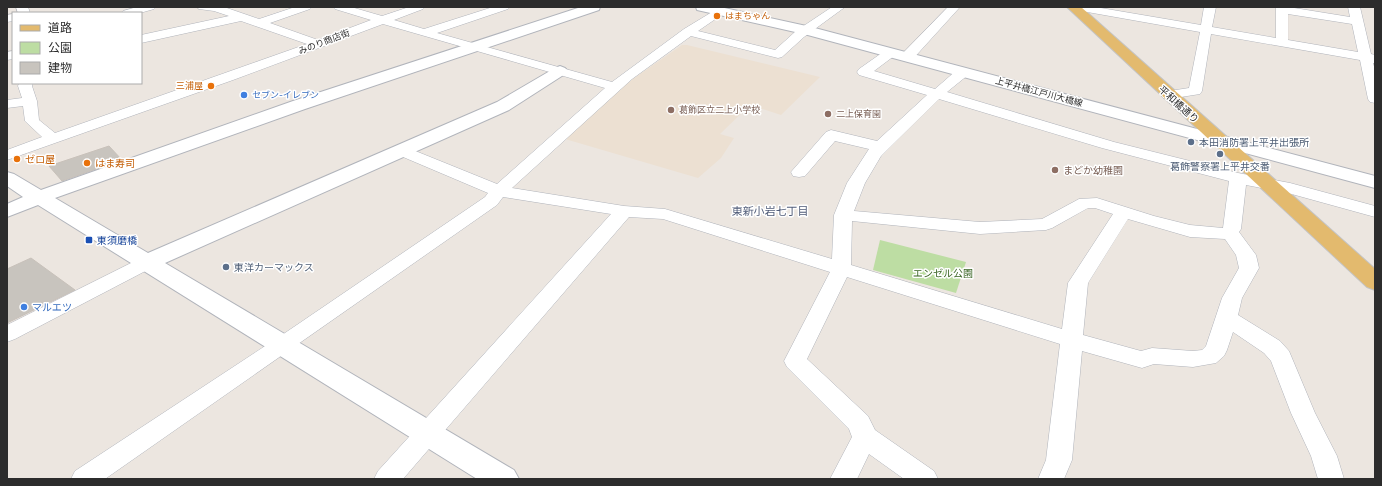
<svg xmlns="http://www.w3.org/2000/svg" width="1382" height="486" font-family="'Titillium Web','Noto Sans JP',sans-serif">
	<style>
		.education { fill: #ece0d2 }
		.green { fill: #bddda3 }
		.building { fill: #c8c4be; stroke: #c8c1ba }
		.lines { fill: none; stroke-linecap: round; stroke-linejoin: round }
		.minor-casing { stroke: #b1b4bb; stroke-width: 1 }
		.tertiary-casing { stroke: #b1b4bb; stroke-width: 2 }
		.primary-casing { stroke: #c4c4c4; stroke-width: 2 }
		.minor { fill: #fff; fill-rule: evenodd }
		.tertiary { fill: #fff; fill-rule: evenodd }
		.primary { fill: #e3ba6e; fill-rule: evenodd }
		.food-dot { fill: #e8710a; stroke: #fff; stroke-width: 1.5 }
		.shop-dot { fill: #3f7fe0; stroke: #fff; stroke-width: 1.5 }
		.education-dot { fill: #8d6e63; stroke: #fff; stroke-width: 1.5 }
		.service-dot { fill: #5c6f8a; stroke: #fff; stroke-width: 1.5 }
		.transit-dot { fill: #1a4fb4; stroke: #fff; stroke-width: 1.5 }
		.labels { text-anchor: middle; stroke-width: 3; stroke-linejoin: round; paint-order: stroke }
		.far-food-label { font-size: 9px; fill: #c56008; stroke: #fff; text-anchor: start }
		.far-street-label { font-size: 9px; fill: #2c2c2c; stroke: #fff }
		.far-shop-label { font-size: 9px; fill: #366cbe; stroke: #fff; text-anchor: start }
		.far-education-label { font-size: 9px; fill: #785e54; stroke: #fff; text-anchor: start }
		.street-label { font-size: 10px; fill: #2c2c2c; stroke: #fff }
		.service-label { font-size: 10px; fill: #4e5e75; stroke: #fff; text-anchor: start }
		.food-label { font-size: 10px; fill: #c56008; stroke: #fff; text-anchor: start }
		.education-label { font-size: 10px; fill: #785e54; stroke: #fff; text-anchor: start }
		.transit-label { font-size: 10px; fill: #164399; stroke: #fff; text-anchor: start }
		.park-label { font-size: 10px; fill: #386322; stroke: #fff }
		.shop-label { font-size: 10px; fill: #366cbe; stroke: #fff; text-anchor: start }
		.neighbourhood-label { font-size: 11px; fill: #515d79; stroke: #fff }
	</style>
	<rect width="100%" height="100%" fill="#ece6e0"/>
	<polygon class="education" points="682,45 687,45 820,77 781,115 750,105 720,134 734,138 721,158 698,178 565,139 627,83"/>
	<polygon class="green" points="880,240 966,262 956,293 873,270"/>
	<g class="building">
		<polygon points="109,146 122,160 62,181 49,166"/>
		<polygon points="31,258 75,290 7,323 7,269"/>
	</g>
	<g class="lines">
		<g class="minor-casing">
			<g id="minor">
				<polygon points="16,7 28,7 30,13 18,13"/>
				<polygon points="137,7 156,7 154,9 140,13 121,13 123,11"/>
				<path d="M197,7H224L259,19L295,7H312L310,9L270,23L318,40L371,20L335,9L333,7H351L382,16L409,7H425L423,9L394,20L424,29L493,7H510L508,9L437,33L612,82L684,29L717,9H725L727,11L698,31L775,50L796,31L832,7H845L804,37L782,57L778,58L691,36L632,79L512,188L624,206L665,209L832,259L834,215L847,183L869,149L835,141L805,176L799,177L793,176L791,172L826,132L831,130L877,141L927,95L859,75L857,72L859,69L886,50H894L896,53L894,56L874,71L935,89L958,69H968L970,72L968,75L947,92L1114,142L1238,173L1290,183L1375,206V217L1288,193L1246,185L1241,229L1239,232L1256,255L1259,268L1242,298L1238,315L1280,341L1289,351L1315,413L1337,456L1344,479H1318L1311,456L1291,413L1271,361L1264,353L1233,332L1227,350L1224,356L1216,363L1193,367L1154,364L1142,368L1082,351L1072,460L1064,479H1038L1046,460L1060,344L847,277L807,359L868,416L875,430L934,471L938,479H904L869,454L857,479H830L852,437L849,429L787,367L784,361L830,272L663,219L629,217L403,479H374L378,471L611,214L503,197L497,205L105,479H71L75,471L285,333L485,197L488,193L396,154L394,151L396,148L402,146L408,148L497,184L605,88L383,24L233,80L7,160V150L42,137L25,121L23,106L7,108V100L22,98L18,86L19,83H33L32,86L37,101L39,120L55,133L307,44L241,21L141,43V35L229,16L214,11L199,9ZM939,99L1102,148L1229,181L1223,228L1190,225L1154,216L1097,198L1079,199L1042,219L980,222L854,211L865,183L881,156ZM1088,208H1095L1113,214L1068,283L1062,329L851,265L852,221L980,234L1046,230L1052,228ZM1128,219L1190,237L1225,239L1236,255L1239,268L1222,298L1206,346L1202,350L1193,351L1152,348L1141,351L1083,335L1088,283Z"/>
				<polygon points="948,7 960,7 912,60 902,60 901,57 902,54"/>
				<path d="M1070,7H1095L1201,25L1204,7H1216L1212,27L1276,38V7H1288L1350,17L1348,7H1360L1371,54L1375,55V63H1373L1375,70V103L1370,102L1368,99L1360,60L1211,34L1202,91L1200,94L1168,99L1163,98L1161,95L1163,92L1189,88L1200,32L1076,10ZM1288,14L1352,24L1358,52L1288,40Z"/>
				<polygon points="13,14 13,21 7,22 7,15"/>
				<polygon points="13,51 13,59 7,60 7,52"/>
				<polygon points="148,256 155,258 158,262 155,266 15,339 7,342 7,325 141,258"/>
			</g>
		</g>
		<g class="tertiary-casing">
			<g id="tertiary">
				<polygon points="581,7 600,7 599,10 305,109 55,198 148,253 497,102 555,68 560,66 565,68 568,71 565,74 509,110 165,263 514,470 519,479 477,479 38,205 7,217 7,204 23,197 7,186 7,172 14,174 41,190 293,101"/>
				<polygon points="696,7 720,7 811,27 1375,176 1375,188 804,34 697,10"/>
			</g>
		</g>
		<g class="primary-casing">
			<polygon id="primary" points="1067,7 1081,7 1375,269 1375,290 1367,287"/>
		</g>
		<use href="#minor" class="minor"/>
		<use href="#tertiary" class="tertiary"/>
		<use href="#primary" class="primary"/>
	</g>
	<g class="food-dot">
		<circle cx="717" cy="16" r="4"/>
		<circle cx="211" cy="86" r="4"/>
		<circle cx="17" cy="159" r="4"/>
		<circle cx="87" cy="163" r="4"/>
	</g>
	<g class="shop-dot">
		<circle cx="244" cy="95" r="4"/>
		<circle cx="24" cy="307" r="4"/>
	</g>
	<g class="education-dot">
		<circle cx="671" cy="110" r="4"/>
		<circle cx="828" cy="114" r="4"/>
		<circle cx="1055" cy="170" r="4"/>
	</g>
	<g class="service-dot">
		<circle cx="1191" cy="142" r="4"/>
		<circle cx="1220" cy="154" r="4"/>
		<circle cx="226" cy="267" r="4"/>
	</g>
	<rect class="transit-dot" x="85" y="236" width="8" height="8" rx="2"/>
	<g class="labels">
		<g class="far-food-label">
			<text x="725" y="19">はまちゃん</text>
			<text x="203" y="89" text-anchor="end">三浦屋</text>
		</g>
		<g class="far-street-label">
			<text transform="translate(324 42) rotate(-21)" y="3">みのり商店街</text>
			<text transform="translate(1039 92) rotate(15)" y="3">上平井橋江戸川大橋線</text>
		</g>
		<g class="far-shop-label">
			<text x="252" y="98">セブン-イレブン</text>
		</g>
		<g class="far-education-label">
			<text x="679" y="113">葛飾区立二上小学校</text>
			<text x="836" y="117">二上保育園</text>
		</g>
		<g class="street-label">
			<text transform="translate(1179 104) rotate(42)" y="4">平和橋通り</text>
		</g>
		<g class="service-label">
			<text x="1199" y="146">本田消防署上平井出張所</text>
			<text x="1220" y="170" text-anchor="middle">葛飾警察署上平井交番</text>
			<text x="234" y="271">東洋カーマックス</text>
		</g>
		<g class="food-label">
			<text x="25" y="163">ゼロ屋</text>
			<text x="95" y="167">はま寿司</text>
		</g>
		<g class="education-label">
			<text x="1063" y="174">まどか幼稚園</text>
		</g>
		<g class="transit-label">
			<text x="97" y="244">東須磨橋</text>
		</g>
		<g class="park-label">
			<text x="943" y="277">エンゼル公園</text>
		</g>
		<g class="shop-label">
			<text x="32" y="311">マルエツ</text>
		</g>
		<g class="neighbourhood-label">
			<text x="770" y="215">東新小岩七丁目</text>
		</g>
	</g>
	<rect width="1382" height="486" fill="none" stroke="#2c2c2c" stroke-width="16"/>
	<rect x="12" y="12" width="130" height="72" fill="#ffffff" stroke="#ababab"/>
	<rect x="20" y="25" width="20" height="6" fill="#e3ba6e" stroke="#ababab"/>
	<text x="48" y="32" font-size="12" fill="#2c2c2c">道路</text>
	<rect x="20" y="42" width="20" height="12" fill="#bddda3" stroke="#ababab"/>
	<text x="48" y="52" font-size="12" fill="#2c2c2c">公園</text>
	<rect x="20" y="62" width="20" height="12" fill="#c8c4be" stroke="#ababab"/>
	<text x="48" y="72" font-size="12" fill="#2c2c2c">建物</text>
</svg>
